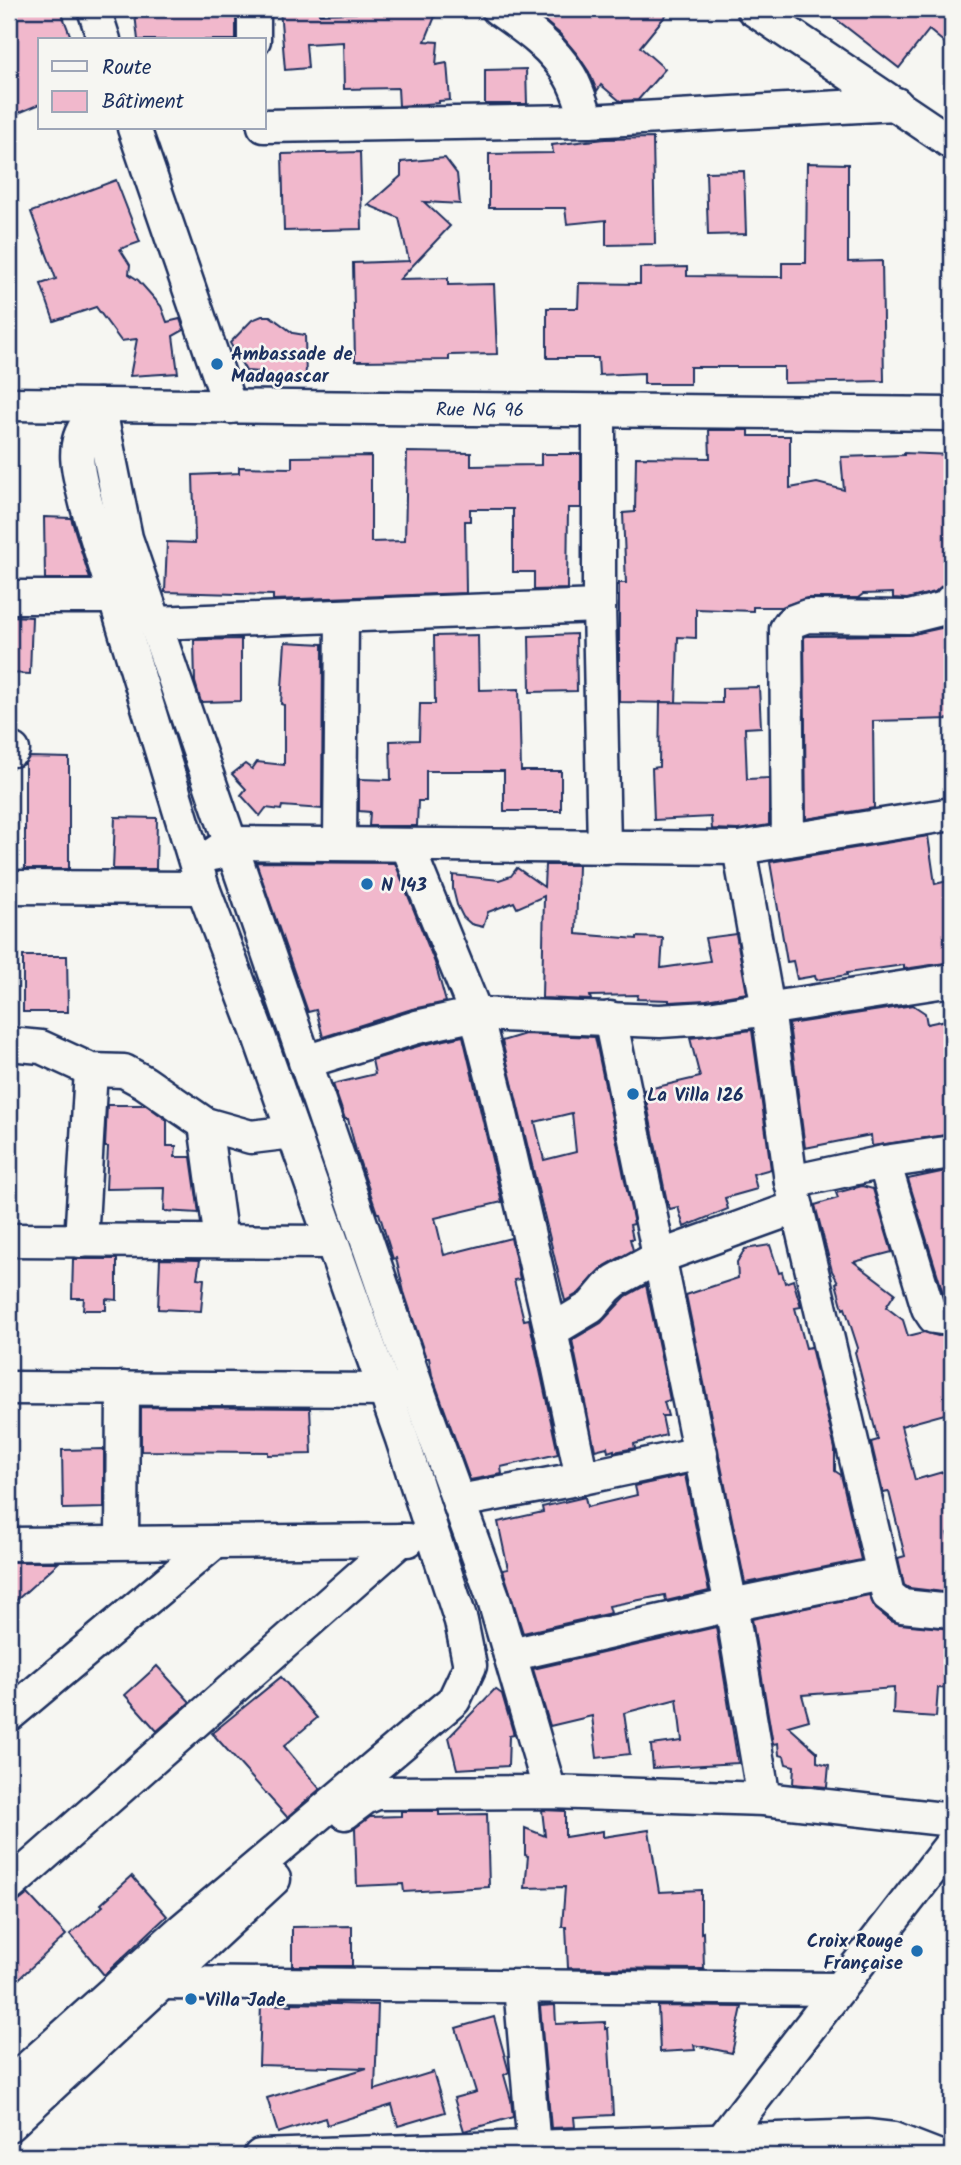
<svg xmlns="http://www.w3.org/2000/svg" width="961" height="2165" font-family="Kalam,sans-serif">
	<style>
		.building { fill: #f1b8cc; stroke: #1b2f5e; stroke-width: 2; fill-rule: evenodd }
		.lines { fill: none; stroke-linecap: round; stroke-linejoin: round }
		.minor-casing { stroke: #1b2f5e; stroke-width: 37 }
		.minor { stroke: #f6f6f2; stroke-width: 32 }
		.poi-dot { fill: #1f6fb2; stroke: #f6f6f2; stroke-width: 2.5 }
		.labels { text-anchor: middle; stroke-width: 5; stroke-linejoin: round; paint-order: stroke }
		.poi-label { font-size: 19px; font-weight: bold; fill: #1b2f5e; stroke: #f6f6f2; text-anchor: start }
		.street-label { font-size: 19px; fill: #1b2f5e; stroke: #f6f6f2 }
	</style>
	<rect width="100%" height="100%" fill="#f6f6f2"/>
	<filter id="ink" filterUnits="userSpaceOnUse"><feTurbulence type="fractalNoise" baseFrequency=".0143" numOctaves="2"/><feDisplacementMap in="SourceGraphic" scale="14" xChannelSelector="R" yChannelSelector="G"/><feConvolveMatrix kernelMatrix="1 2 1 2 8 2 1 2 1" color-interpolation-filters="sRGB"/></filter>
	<g filter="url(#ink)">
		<g class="building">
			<polygon points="9,9 60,9 72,40 40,40 40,104 9,117"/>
			<polygon points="200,9 236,9 236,40 138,40 135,14"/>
			<polygon points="280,9 318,9 319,14 356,13 356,9 438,9 425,41 438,42 436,65 447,63 450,100 439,101 439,103 399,106 398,88 344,89 343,42 306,44 308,68 285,70"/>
			<polygon points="545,9 671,9 640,47 665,69 638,100 620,101 601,85 597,91 589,72 577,54 560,34 539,16"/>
			<polygon points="823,9 952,9 952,49 929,30 899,68"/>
			<polygon points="526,69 527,104 485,104 485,70"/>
			<polygon points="653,138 655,244 606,245 606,220 567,224 565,208 489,208 489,154 553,153 552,145 605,139"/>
			<polygon points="360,152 362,229 284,231 282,154"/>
			<polygon points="445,158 457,174 460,204 424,202 450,226 400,279 448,278 448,285 494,284 497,354 449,355 449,360 355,361 353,263 409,261 399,218 368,205 401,176 401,162"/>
			<polygon points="807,163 848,164 848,262 882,261 884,381 784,383 784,367 690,367 690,384 644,384 644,373 599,375 598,358 547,358 547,308 578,308 579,283 640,284 640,268 687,267 687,276 782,277 782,263 806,263"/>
			<polygon points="744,171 746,234 708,235 706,172"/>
			<polygon points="116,180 140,242 120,249 130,265 129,274 138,280 161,306 167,322 180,319 184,330 173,336 178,373 130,376 137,339 121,341 96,307 54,321 41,284 56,279 31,212"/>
			<polygon points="262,316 270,316 293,333 305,335 306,380 290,382 287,375 270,376 260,372 246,371 230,343 252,320"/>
			<polygon points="709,430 749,430 749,436 790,436 790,488 817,483 844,490 841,457 904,455 904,453 952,455 946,583 935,592 907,599 893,598 893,593 863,594 858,598 807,598 782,607 753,607 753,611 696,609 696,638 678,637 676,703 619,702 619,583 626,583 623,513 635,512 636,457 710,458"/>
			<polygon points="407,452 471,453 471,466 541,465 541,454 581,454 581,508 568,508 567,589 534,590 534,572 513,572 513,509 470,509 470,521 465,521 466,593 273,600 273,595 165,592 167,542 195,543 193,475 239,473 239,467 292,468 292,457 371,456 371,542 405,541"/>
			<polygon points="44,517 71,518 90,579 45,579"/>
			<polygon points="9,616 32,617 30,674 9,673"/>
			<polygon points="946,627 946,634 952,634 952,719 873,721 874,808 806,819 804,637 809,635 807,636 909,635"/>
			<polygon points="576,634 577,691 530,692 529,636"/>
			<polygon points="478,635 479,690 519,689 521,771 561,771 561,811 504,811 504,771 426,771 426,801 418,801 417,826 369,826 370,812 359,811 359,779 391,780 390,741 419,740 420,704 435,704 434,636"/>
			<polygon points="241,639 241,701 201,702 195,682 194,640"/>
			<polygon points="285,642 323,644 322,809 282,806 281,810 266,808 260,816 241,795 246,789 232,774 245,764 252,769 257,762 284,765 284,705 281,704"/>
			<polygon points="759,687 761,727 745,728 747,779 769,778 769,825 738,830 712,829 711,817 654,820 652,768 659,767 660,702 722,703 722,688"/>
			<polygon points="29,757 69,758 69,869 25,869 25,763"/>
			<polygon points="115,817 157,818 156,869 113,869"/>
			<polygon points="928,836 935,884 952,880 952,962 904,969 904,965 847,973 847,975 816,980 815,976 797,979 793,961 787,962 770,862"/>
			<polygon points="256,862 395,863 435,963 446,1002 412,1009 323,1037 316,1010 308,1012"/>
			<polygon points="545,865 578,865 576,934 637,939 637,937 663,938 661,968 710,961 705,938 736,934 747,993 706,1000 669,1002 669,1000 637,999 638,995 590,996 591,1000 542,998 544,896 517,908 514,902 488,912 483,927 471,924 463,917 457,905 453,889 453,875 499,880 511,876 517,868 544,887"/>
			<polygon points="23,956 67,956 68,1012 23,1012"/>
			<polygon points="913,1005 925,1013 927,1024 946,1020 952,1053 952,1134 872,1146 871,1135 805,1148 789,1024"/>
			<polygon points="752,1030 771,1169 753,1174 757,1189 725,1198 728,1209 684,1227 678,1207 670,1209 667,1202 644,1090 700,1077 690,1038"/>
			<path d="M525,1034L595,1037L634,1224L630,1225L633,1239H630L633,1250L603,1267L579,1293L565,1301L502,1041ZM572,1113L576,1152L544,1160L535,1122Z"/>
			<polygon points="463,1036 502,1202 435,1218 444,1255 511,1238 520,1279 514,1280 524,1320 529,1319 558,1454 501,1467 502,1474 470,1480 432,1375 429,1358 426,1358 404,1292 396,1258 393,1259 379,1213 377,1213 356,1151 348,1119 345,1119 333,1084 375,1074 372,1060 422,1045"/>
			<polygon points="107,1105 146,1105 167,1120 167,1146 176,1146 175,1157 191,1157 199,1213 164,1211 165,1188 106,1189 108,1147 105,1147"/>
			<polygon points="946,1171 952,1200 952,1299 945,1299 908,1179"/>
			<polygon points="862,1186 873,1189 892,1252 854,1262 895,1293 886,1307 903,1320 908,1336 924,1332 938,1336 952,1335 952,1412 901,1426 915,1480 946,1471 952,1494 952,1531 947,1533 952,1553 952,1593 909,1588 904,1585 898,1558 905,1556 889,1492 883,1493 871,1442 878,1440 855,1352 858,1348 845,1308 843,1309 836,1283 838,1282 832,1271 815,1205 838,1198 836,1193"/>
			<polygon points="770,1245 779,1273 782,1272 785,1283 793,1280 801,1307 795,1308 806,1348 811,1347 835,1449 835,1471 841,1475 861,1560 745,1583 686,1295 738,1278 737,1262 745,1249"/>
			<polygon points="73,1259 117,1259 117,1300 106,1299 106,1310 83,1310 84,1298 72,1298"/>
			<polygon points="160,1259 200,1260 197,1278 204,1279 201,1311 158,1309"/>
			<polygon points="646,1285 670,1400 664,1402 668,1416 662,1416 666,1435 634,1444 635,1448 614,1452 614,1450 608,1452 607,1447 595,1450 572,1340 601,1323 626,1296"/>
			<polygon points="141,1407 310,1408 312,1454 268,1455 268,1452 141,1451"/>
			<polygon points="104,1449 104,1508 63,1509 62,1450"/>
			<polygon points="685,1475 709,1591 666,1601 665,1595 609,1606 611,1613 523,1633 503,1570 508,1569 498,1522 543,1512 542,1507 585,1497 587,1507 637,1495 635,1486"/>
			<polygon points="9,1562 59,1562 9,1607"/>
			<polygon points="869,1595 876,1609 891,1621 900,1624 952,1629 952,1689 938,1688 936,1717 893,1714 894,1688 802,1695 809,1720 788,1726 817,1752 817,1762 829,1765 827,1787 793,1784 794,1766 786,1764 784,1756 779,1755 778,1743 773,1744 752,1619"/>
			<polygon points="716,1627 738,1763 653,1768 651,1745 682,1741 677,1699 624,1713 630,1754 597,1758 592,1716 550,1726 533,1669"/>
			<polygon points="157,1666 190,1702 157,1731 125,1695"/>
			<polygon points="281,1677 317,1718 284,1746 320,1789 287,1817 212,1733"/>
			<polygon points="495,1689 502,1694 514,1735 509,1736 508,1766 457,1769 449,1737"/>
			<polygon points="542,1810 565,1811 565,1837 603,1831 603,1837 649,1830 659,1892 701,1890 701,1933 703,1932 704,1969 568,1968 566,1927 562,1927 565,1887 525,1888 528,1856 525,1855 525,1828 545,1836"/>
			<polygon points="401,1811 439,1811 439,1815 487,1814 489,1887 404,1892 403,1884 357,1886 355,1828 370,1817 401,1816"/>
			<polygon points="132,1876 167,1916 104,1975 70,1934 103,1906 101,1904"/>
			<polygon points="28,1894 66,1935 9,1988 9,1909"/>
			<polygon points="352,1926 352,1966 292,1966 292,1927"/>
			<polygon points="292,2003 378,2005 375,2090 433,2072 445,2112 398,2126 392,2105 327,2125 325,2118 278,2133 267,2098 367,2068 259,2065 261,2004 292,2005"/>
			<polygon points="555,2005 556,2024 605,2022 605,2029 608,2028 613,2115 574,2117 575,2127 551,2128 540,2006"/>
			<polygon points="658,2006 742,2007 732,2053 694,2045 695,2050 660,2052"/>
			<polygon points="494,2017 509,2072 504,2075 511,2100 513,2117 464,2131 454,2098 476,2092 456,2028"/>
		</g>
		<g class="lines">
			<g class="minor-casing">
				<g id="minor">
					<polyline points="94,9 104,40"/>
					<polyline points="254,9 254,40"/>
					<path d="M498,9C525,28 552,46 570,76C578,89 582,106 588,121"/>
					<polyline points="753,9 952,143"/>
					<polyline points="264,126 588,121 896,104"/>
					<polyline points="134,128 230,407"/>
					<path id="s1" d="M9,404L952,414"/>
					<polyline points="99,405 126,538 418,1390 493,1597 550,1792"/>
					<polyline points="599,411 599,606 604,847"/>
					<polyline points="9,597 115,597"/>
					<polyline points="155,623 599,606"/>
					<polyline points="9,750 13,750"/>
					<polyline points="788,840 786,629 791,622 807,616 909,617 945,608 952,600"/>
					<polyline points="340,844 342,616"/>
					<polyline points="407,845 476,1014 495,1088 551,1331 582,1478"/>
					<polyline points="739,848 768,1009 791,1182 888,1595 902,1606 952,1611"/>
					<polyline points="214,854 230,843 739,848 952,814"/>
					<polyline points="9,887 203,888"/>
					<polyline points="610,1018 731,1605 764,1799"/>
					<polyline points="9,1044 41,1047 91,1070 124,1071 144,1082 205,1124 251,1137 293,1132"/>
					<polyline points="305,1062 417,1027 476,1014 660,1021 708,1018 952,980"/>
					<polyline points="205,1124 221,1241"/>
					<polyline points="884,1162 928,1308 934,1317 941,1318 952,1317"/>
					<polyline points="791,1182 884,1162 952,1152"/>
					<polyline points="9,1240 331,1242"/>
					<polyline points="81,1241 91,1070"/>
					<polyline points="551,1331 591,1307 607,1288 615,1281 659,1257 797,1207"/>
					<polyline points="9,1388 403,1390"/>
					<polyline points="459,1501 582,1478 701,1453"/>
					<polyline points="122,1542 123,1388"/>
					<polyline points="9,1544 408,1540"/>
					<polyline points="510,1655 731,1605 882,1574"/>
					<polyline points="9,1715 215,1542"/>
					<polyline points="345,1813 365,1798 377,1793 550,1792 764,1799 952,1820"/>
					<polyline points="9,1886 401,1540"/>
					<polyline points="163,1983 839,1989"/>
					<polyline points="520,1986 534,2148"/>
					<path d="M9,2085L182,1930L454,1700L470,1666L461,1621L402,1439L259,1036L203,888L86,503C80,478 69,447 87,424C90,420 97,417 101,415"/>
					<polyline points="9,2125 274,1879"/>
					<polyline points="712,2153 952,1843"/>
					<polyline points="260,2156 867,2136 893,2139 937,2156"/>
				</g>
			</g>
			<use href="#minor" class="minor"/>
		</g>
	</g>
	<g class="poi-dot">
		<circle cx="217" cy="364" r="7"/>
		<circle cx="367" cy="884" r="7"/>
		<circle cx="633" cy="1094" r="7"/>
		<circle cx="917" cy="1951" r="7"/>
		<circle cx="191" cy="1999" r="7"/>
	</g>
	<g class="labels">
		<g class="poi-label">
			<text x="231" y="360">Ambassade de<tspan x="231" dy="22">Madagascar</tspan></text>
			<text x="381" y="891">N 143</text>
			<text x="647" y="1101">La Villa 126</text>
			<text x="903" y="1947" text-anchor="end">Croix Rouge<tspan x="903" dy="22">Française</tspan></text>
			<text x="205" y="2006">Villa Jade</text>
		</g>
		<g class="street-label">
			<text dy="7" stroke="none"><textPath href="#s1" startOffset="471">Rue NG 96</textPath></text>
		</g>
	</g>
	<rect width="961" height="2165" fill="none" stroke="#f6f6f2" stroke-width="35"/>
	<rect x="18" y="18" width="926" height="2130" fill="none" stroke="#1b2f5e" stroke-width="2.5" filter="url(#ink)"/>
	<rect x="38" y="38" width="228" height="91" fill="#f6f6f2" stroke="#9ea6b7" stroke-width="2"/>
	<rect x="52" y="61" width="35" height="10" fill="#f6f6f2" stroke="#9ea6b7" stroke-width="2"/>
	<text x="102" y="74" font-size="21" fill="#1b2f5e">Route</text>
	<rect x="52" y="91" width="35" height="21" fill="#f1b8cc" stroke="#9ea6b7" stroke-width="2"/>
	<text x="102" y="108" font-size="21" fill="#1b2f5e">Bâtiment</text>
</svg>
